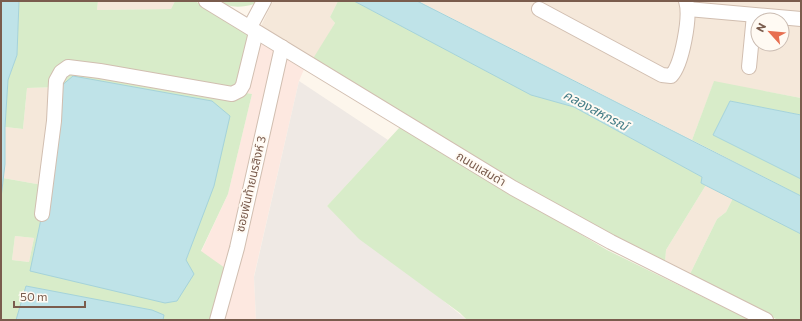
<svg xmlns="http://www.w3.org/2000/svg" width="802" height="321" font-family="Commissioner,'Noto Sans Thai',sans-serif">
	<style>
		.residential { fill: #f5e8da; fill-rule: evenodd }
		.commercial { fill: #fde8e0 }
		.industrial { fill: #efe9e4 }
		.green { fill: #d8ecc9; fill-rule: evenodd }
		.water { fill: #bfe3e8; stroke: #a5d3da }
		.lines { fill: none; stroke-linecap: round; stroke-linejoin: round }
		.minor-casing { stroke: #d1beb0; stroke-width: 16 }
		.minor { stroke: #fff; stroke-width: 14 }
		.labels { text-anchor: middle; stroke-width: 4; stroke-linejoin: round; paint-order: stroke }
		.street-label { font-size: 12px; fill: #7a5c4d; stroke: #fffaf3 }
		.water-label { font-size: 13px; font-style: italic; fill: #437c86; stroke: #fffaf3 }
	</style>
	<rect width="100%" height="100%" fill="#fdf6ec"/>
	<g class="residential">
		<polygon points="98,1 175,1 171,9 97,10"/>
		<polygon points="273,1 338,1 330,17 335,23 314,60 261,26"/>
		<path d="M418,1H801V98L714,82L692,140ZM758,20H782V44H758Z"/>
		<polygon points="60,87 48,186 3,178 5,127 23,129 27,88"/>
		<polygon points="706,185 733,198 726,212 717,219 689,276 665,264 666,250"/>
		<polygon points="15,236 34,238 29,262 12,260"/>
	</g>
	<polygon class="commercial" points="251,34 305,67 299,81 254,276 256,320 224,320 214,311 201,252 228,194 252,94 235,90"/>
	<polygon class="industrial" points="299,81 388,140 327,206 467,320 256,320 254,277"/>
	<g class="green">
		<path d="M19,1H98L97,10L171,9L175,1H195L251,34L235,91L252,94L228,194L201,251L225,268L211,320H163L164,315L26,286L16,320H1V198L3,178L48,186L186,260L190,250L60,87L27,88L23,129L5,127L8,80L17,55ZM15,236L34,238L29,262L12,260Z"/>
		<path d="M218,1H255L254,4C241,8 229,8 218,1Z"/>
		<polygon points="338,1 354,1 531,94 574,107 702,177 701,183 706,185 666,250 665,264 571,216 314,60 314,57 335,23 330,17"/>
		<polygon points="714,81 801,98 801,115 730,101 713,135 801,179 801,196 692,140"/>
		<polygon points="400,127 607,250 750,320 467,320 460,313 359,239 327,206"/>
		<polygon points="733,198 801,234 801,320 778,320 689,276 717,219 726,212"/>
	</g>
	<g class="water">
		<polygon points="1,1 19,1 17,55 8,80 5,127 5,164 1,198"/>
		<polygon points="354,1 417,1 801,196 801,234 701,183 702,177 574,107 531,95"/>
		<polygon points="73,76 212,101 230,116 214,186 186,260 194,274 177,301 165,303 30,271 48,186 60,87"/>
		<polygon points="730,101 801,115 801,179 713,135"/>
		<polygon points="26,286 152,310 164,315 163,320 16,320"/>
	</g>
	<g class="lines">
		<g class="minor-casing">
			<g id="minor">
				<polyline points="206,1 513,188 611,242 766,320"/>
				<path d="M539,9L662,75L671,76C682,65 691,16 686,1"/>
				<polyline points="688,9 801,19"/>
				<polyline points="250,27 264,1"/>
				<polyline points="749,67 754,15"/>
				<polyline points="42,214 54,121 56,81 61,72 68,67 100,71 232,94 240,90 243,85 256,32"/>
				<polyline points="217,320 237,248 282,47"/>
			</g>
		</g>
		<use href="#minor" class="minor"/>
	</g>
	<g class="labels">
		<g class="street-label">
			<text transform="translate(481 169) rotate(31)" y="4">ถนนแสมดำ</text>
			<text transform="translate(251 184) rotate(-77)" y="4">ซอยพันท้ายนรสิงห์ 3</text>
		</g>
		<g class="water-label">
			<text transform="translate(596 110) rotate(28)" y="5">คลองสหกรณ์</text>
		</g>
	</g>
	<rect width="802" height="321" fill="none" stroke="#7a5c4d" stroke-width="4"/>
	<g transform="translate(770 32) rotate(297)"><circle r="19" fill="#fffaf3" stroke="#cabbb1"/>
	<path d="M0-3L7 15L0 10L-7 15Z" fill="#e76f51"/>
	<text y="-6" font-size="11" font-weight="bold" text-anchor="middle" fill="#7a5c4d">N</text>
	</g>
	<path d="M14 301v6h71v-6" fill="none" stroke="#7a5c4d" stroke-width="2"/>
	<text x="20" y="301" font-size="12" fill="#7a5c4d" stroke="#fffaf3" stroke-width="3" paint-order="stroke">50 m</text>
</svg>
